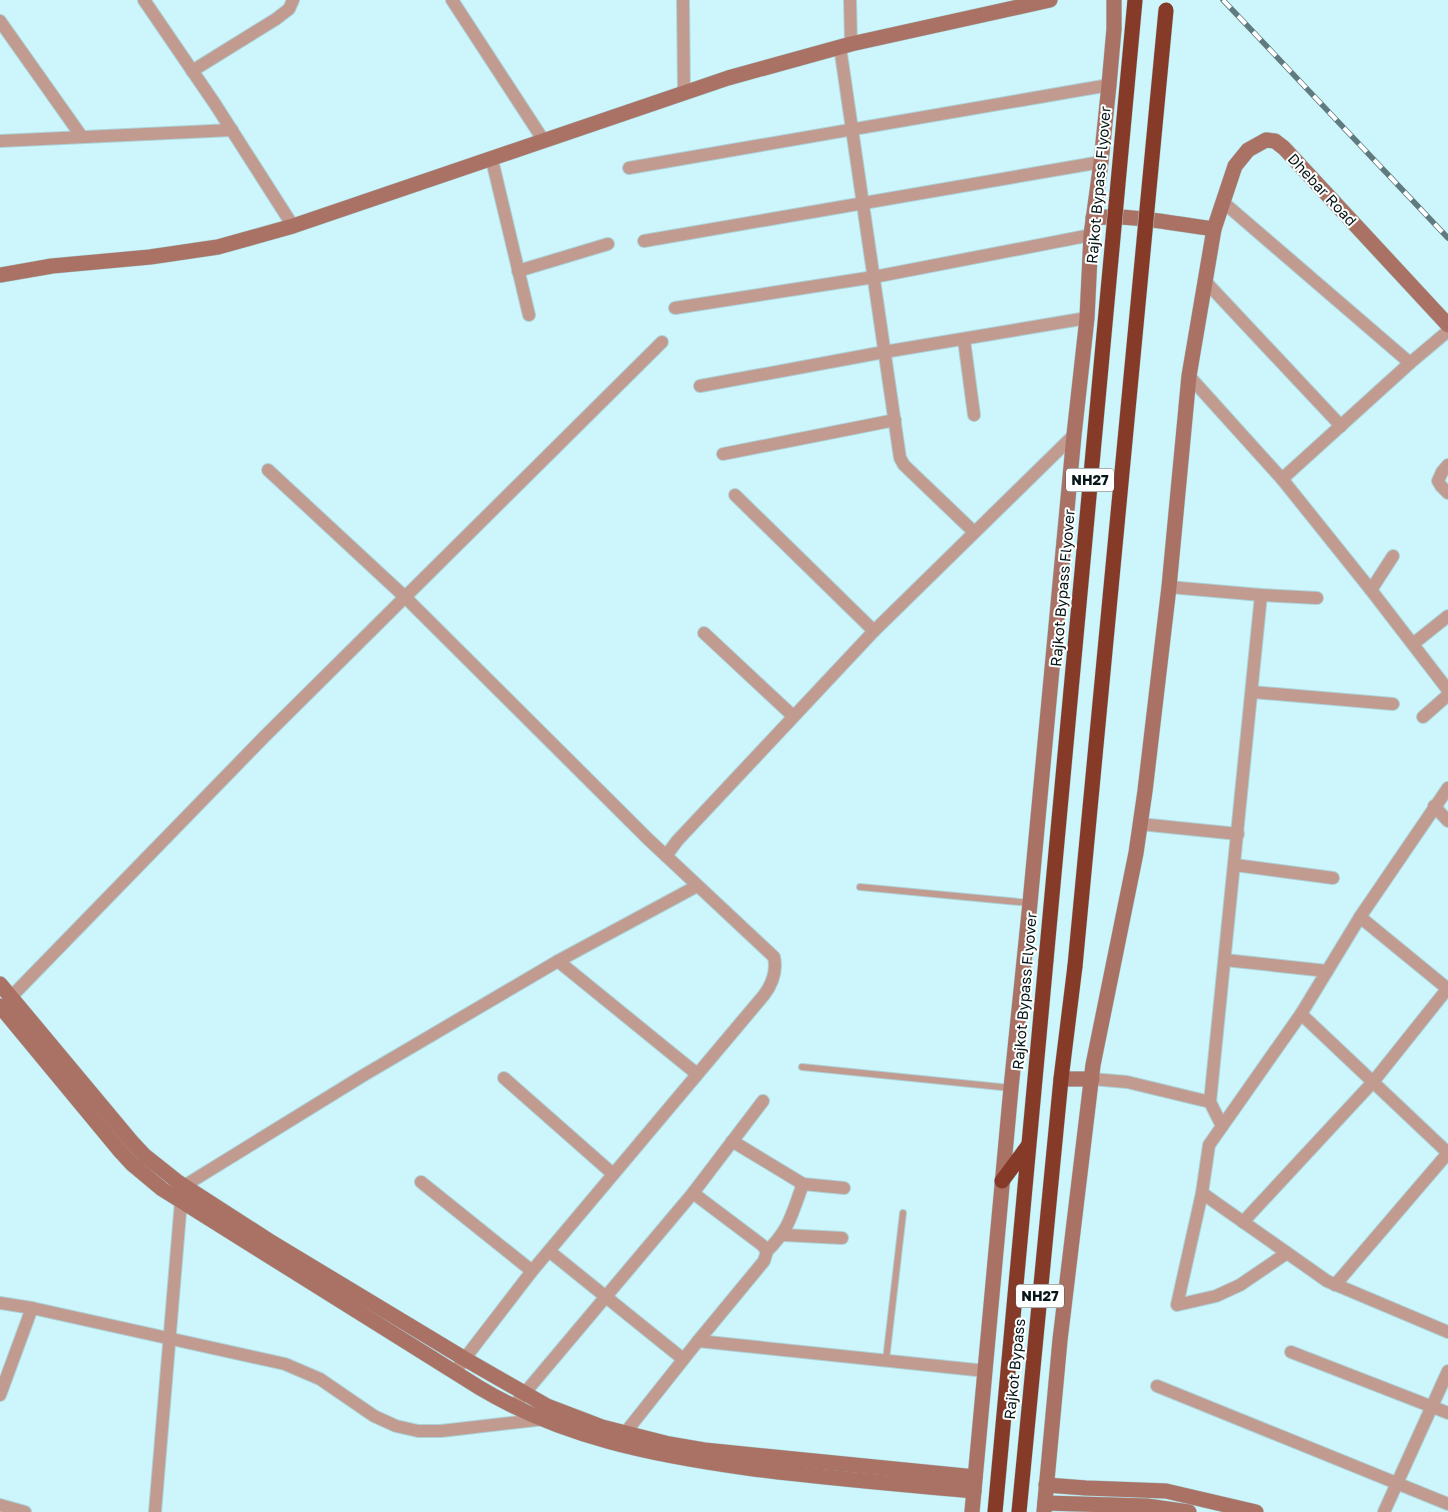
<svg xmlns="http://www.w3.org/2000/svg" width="1448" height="1512" font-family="'Golos Text',sans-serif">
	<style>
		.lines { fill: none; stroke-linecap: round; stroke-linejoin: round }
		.lane-casing { stroke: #acd2d8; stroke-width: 8 }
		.street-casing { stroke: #acd2d8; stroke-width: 14 }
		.secondary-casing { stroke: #acd2d8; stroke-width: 16 }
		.highway-casing { stroke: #acd2d8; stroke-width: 16 }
		.lane { stroke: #c19b90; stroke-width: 6 }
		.street { stroke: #c19b90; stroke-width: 12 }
		.secondary { stroke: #a97264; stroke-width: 15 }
		.highway { stroke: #853b27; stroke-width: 15 }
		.rail-casing { stroke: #607b7f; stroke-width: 5.5 }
		.rail { stroke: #fff; stroke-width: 4; stroke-dasharray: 11; stroke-linecap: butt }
		.highway-bridge-casing { stroke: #acd2d8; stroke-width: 16; stroke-linecap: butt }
		.highway-bridge { stroke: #853b27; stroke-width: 15 }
		.labels { text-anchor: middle; stroke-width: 4; stroke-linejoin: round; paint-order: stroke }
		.shield { fill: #fff; stroke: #515d5e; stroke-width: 1 }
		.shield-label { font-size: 14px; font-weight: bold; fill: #071719 }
		.street-label { font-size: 15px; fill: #071719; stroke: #fff }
	</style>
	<rect width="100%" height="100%" fill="#ccf6fc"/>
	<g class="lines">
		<g class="lane-casing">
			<g id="lane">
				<polyline points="860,887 1030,903"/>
				<polyline points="802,1067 1011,1088"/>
				<polyline points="886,1360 903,1213"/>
			</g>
		</g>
		<g class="street-casing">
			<g id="street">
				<polyline points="144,0 215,104 293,226"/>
				<polyline points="452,0 544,141"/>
				<polyline points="683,0 684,93"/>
				<polyline points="850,0 851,44"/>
				<polyline points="0,21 82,137"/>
				<polyline points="840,47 900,458 904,465 974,532"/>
				<polyline points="192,71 276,19 289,9 293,0"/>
				<polyline points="0,141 232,130"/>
				<polyline points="492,160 529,315"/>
				<polyline points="629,168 1109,85"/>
				<polyline points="1223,202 1410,363"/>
				<polyline points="644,241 1101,162"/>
				<polyline points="518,271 608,244"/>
				<polyline points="1205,281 1341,426"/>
				<polyline points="675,308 874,277 1091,235"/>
				<polyline points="964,340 974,415"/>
				<polyline points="1189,376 1282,479 1371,590 1448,690"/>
				<polyline points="700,386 884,352 1087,318"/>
				<polyline points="723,454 895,420"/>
				<polyline points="1448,465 1442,472 1438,481 1441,486 1448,493"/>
				<path d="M268,470L405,597L648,839L774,957C777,971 773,983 764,995L532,1271L459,1366"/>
				<polyline points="1282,479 1410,363 1448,331"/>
				<polyline points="735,495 874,631"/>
				<polyline points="1169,587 1261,595 1317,598"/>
				<polyline points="1371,590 1393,556"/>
				<polyline points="704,633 793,716"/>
				<polyline points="1413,644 1448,616"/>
				<polyline points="1252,692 1393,704"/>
				<polyline points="1423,717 1448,695"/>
				<polyline points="1434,806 1448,821"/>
				<polyline points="1140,824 1238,834"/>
				<polyline points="666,856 677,841 874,631 1074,435"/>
				<polyline points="1235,865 1333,878"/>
				<polyline points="1360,917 1448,989"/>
				<polyline points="1225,960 1327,971"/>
				<polyline points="558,961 697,1074"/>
				<polyline points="11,997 264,737 662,342"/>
				<polyline points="1301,1014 1448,1153"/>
				<polyline points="504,1078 613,1174"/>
				<polyline points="1092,1079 1127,1082 1210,1102"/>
				<polyline points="1222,1126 1210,1102 1261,595"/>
				<polyline points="732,1141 803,1184 844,1188"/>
				<polyline points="421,1182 532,1271"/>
				<polyline points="184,1186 364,1075 558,961 697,886"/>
				<polyline points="693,1193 762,1245 767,1251 764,1261 698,1341"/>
				<polyline points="1202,1193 1327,1281 1448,1332"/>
				<polyline points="1243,1222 1373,1082 1448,988"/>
				<polyline points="783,1235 842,1238"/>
				<polyline points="549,1251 683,1359"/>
				<path d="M767,1251C790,1229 792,1213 803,1184"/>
				<polyline points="1287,1253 1240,1285 1216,1296 1177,1305 1202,1193 1209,1145 1301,1014 1360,917 1448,788"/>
				<polyline points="1335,1285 1448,1153"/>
				<polyline points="0,1303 32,1308 285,1364 320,1379 374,1416 396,1426 418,1431 441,1431 545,1419"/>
				<polyline points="1291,1352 1448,1413"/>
				<polyline points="1157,1386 1448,1504"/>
				<polyline points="0,1395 32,1308"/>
				<polyline points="513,1407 693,1193 763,1101"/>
				<polyline points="625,1433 698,1341 986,1371"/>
				<polyline points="0,1505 25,1512"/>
				<polyline points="155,1512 181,1201"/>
				<polyline points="1384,1512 1448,1371"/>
			</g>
		</g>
		<g class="secondary-casing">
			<g id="secondary">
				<path d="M1093,218C1133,214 1174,224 1214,229"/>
				<polyline points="0,275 52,266 150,257 218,247 293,226 728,78 851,44 1050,0"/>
				<polyline points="0,984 131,1141 144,1155 178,1182 271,1242 465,1359 547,1406 602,1427 669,1444 704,1450 975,1477"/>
				<path d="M0,1006L120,1151L132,1164L162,1189L480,1388C562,1437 653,1455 747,1468C822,1478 898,1484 974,1491"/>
				<polyline points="1061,1079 1092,1079"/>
				<polyline points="1046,1485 1086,1488 1166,1491 1256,1512"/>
				<polyline points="1045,1503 1147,1506 1189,1512"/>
				<polyline points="972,1512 1011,1088 1030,903 1074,435 1087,318 1091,235 1101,162 1109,85 1114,29 1114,0"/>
				<polyline points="1044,1512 1060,1340 1093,1065 1136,853 1145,791 1169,587 1189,376 1214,229 1235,166 1248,150 1266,140 1275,141 1284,148 1448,325"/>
			</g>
		</g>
		<g class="highway-casing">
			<g id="highway">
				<polyline points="1002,1181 1028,1146"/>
				<polyline points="995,1512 1046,960"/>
				<polyline points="1019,1512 1061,1079 1075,966"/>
			</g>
		</g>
		<use href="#lane" class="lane"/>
		<use href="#street" class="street"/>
		<use href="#secondary" class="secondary"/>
		<use href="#highway" class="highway"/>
		<g class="rail-casing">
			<polyline id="rail" points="1223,0 1448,238"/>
		</g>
		<use href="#rail" class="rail"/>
		<g class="highway-bridge-casing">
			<g id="highway-bridge">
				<polyline points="1046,960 1135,0"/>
				<polyline points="1075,966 1166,10"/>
			</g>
		</g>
		<use href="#highway-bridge" class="highway-bridge"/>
	</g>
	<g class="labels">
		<g class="shield">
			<rect x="1066" y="468.5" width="48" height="23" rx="4"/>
			<rect x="1016" y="1284.5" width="48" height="23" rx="4"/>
		</g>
		<g class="shield-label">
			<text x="1090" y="485">NH27</text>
			<text x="1040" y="1301">NH27</text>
		</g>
		<g class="street-label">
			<text transform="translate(1099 185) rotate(-85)" y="5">Rajkot Bypass Flyover</text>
			<text transform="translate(1322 190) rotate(47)" y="5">Dhebar Road</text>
			<text transform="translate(1063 588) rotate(-85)" y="5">Rajkot Bypass Flyover</text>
			<text transform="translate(1025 991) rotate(-85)" y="5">Rajkot Bypass Flyover</text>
			<text transform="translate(1015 1369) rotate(-84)" y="5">Rajkot Bypass</text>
		</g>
	</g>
</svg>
